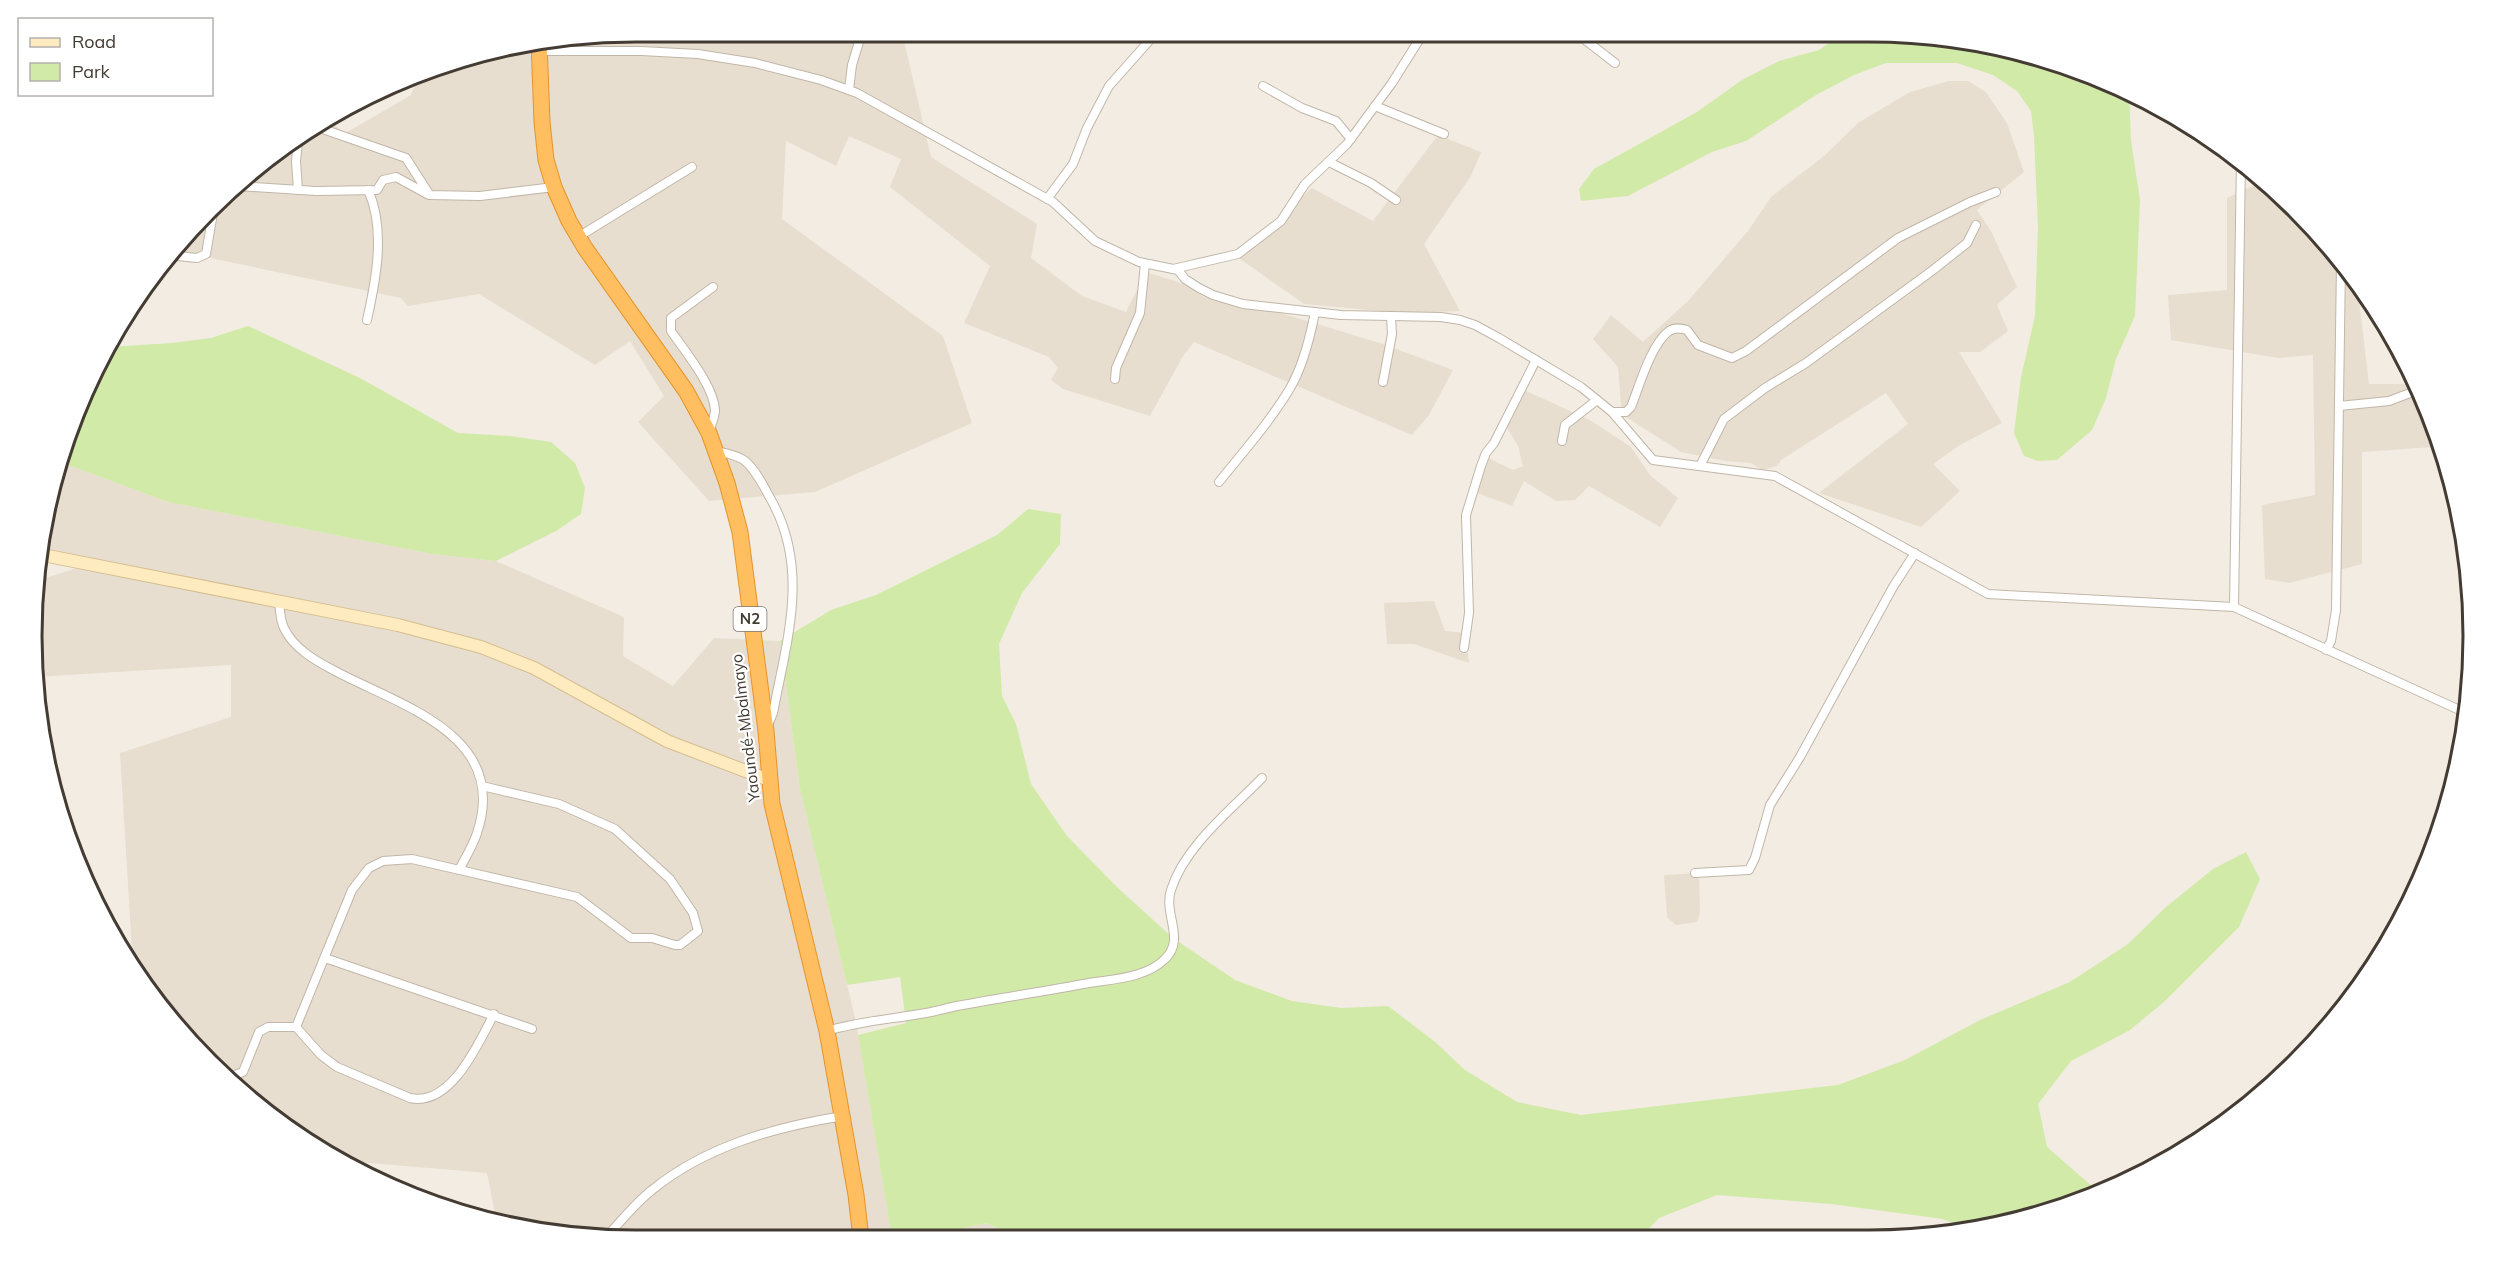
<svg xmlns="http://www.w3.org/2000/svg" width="2505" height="1272" font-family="Mulish,sans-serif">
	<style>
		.residential { fill: #e7ded0 }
		.green { fill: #d1eaa8 }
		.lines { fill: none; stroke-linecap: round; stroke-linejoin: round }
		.street-casing { stroke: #c1b6a8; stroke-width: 10 }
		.secondary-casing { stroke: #d5be8f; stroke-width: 14 }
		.highway-casing { stroke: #e69329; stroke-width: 17 }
		.street { stroke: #fff; stroke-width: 8 }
		.secondary { stroke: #ffebc0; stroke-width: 12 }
		.highway { stroke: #ffbf61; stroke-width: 15 }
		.labels { text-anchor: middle; stroke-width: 4.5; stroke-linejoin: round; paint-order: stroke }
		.shield { fill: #fff; stroke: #7c7670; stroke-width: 1.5 }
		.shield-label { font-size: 15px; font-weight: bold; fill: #443c33 }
		.street-label { font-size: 16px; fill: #443c33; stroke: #fff }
		.rim { fill: none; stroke: #443c33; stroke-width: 3 }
	</style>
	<rect width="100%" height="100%" fill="#f2ece2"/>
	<g class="residential">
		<polygon points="636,32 902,32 931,157 1037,224 1031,258 1082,296 1126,312 1146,272 1184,284 1204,297 1241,307 1280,313 1304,320 1383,344 1453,370 1429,415 1412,435 1194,342 1183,356 1150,416 1063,389 1051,380 1058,368 1049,357 964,323 990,266 890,187 901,159 849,136 836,166 786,141 782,219 943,336 972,423 815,492 709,501 638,422 664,396 630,341 595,365 479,294 408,306 401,298 172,250 182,237 268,157 327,117 344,134 411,95 420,74 441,64 518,43"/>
		<polygon points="1949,81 1968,81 1986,92 2007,123 2024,172 1977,210 1991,231 2017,287 1997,305 2008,331 1980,352 1959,352 2002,423 1960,445 1933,464 1960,491 1921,527 1819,493 1908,424 1886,393 1781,460 1777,466 1762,470 1751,463 1725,461 1681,452 1626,417 1621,405 1618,367 1593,339 1611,315 1643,342 1689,300 1748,231 1771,197 1824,156 1858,123 1910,92"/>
		<polygon points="1438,135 1481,152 1471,176 1424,244 1460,311 1404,313 1304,304 1236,256 1312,188 1373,221"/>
		<polygon points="2263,181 2323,237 2368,300 2359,300 2369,384 2415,384 2427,409 2433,447 2362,452 2362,564 2289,583 2265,579 2262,505 2315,495 2313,355 2278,358 2171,340 2168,295 2227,290 2227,198"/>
		<polygon points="1522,389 1590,420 1631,447 1650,475 1678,498 1660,527 1589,486 1575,500 1556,501 1524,481 1512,506 1472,491 1484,456 1513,470 1523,466 1518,446 1506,426"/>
		<polygon points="60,462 168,502 432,554 496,561 624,617 623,656 673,686 714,638 780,641 800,789 856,1022 892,1238 597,1239 497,1223 487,1173 358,1162 286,1127 209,1064 156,1004 133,967 120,753 231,717 231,665 35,677 33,597 35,581 87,565 38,554 43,518"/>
		<polygon points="1434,601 1445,631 1465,633 1469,663 1414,644 1387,644 1384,603"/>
		<polygon points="1699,873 1700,913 1697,922 1676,925 1667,917 1664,875"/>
		<polygon points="986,1223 1000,1229 1004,1238 924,1238"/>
	</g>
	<g class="green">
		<polygon points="1843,33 1908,33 2025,52 2129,91 2131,141 2140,200 2135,316 2116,359 2106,398 2092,430 2057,460 2038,461 2024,456 2014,433 2021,377 2035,316 2038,226 2034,136 2031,111 2017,91 1993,75 1957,63 1886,63 1854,75 1816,95 1746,141 1712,152 1628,196 1581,201 1579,189 1594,169 1697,112 1742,80 1779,61 1819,50"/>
		<polygon points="248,326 360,378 458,433 510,436 551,442 575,463 585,488 581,514 556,531 496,561 432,554 168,502 60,462 78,404 109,347 172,343 211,338"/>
		<polygon points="1028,509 1061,514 1060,544 1022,593 999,644 1002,696 1016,724 1031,784 1067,836 1119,889 1173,938 1235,980 1292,1001 1341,1008 1388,1006 1434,1041 1465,1070 1517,1102 1581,1115 1838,1085 1905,1060 1980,1020 2070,982 2128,944 2166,907 2213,869 2246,852 2260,879 2239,927 2165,1001 2130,1030 2071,1061 2038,1104 2047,1147 2101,1194 1969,1230 1943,1219 1831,1204 1717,1195 1659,1218 1642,1236 1004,1238 1000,1229 986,1223 924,1238 892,1238 858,1035 906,1023 900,977 847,985 800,789 780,641 831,610 876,595 997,535"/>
	</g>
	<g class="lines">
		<g class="street-casing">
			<g id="street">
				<polyline points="1575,32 1615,63"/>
				<path d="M539,51H641L698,54L755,63L821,80L857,93L1053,202L1095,241L1139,262L1178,270L1185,279L1199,288L1213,295L1243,304L1341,315L1441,317L1460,320L1475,325L1499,338L1581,387L1612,412H1626L1631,407C1639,387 1651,344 1669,331C1675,327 1681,328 1687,330L1698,345L1732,358L1746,351L1898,238L1970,202L1996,192"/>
				<polyline points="1263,86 1302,108 1336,121 1351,139"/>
				<polyline points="849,90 852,65 862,32"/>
				<polyline points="1375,106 1444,134"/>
				<polyline points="314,126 406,158 429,194"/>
				<polyline points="298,141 296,161 298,190"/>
				<polyline points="1329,162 1371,183 1396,200"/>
				<polyline points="237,186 316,191 377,190 383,180 396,177 429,195 480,196 554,187"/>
				<polyline points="1047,199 1073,164 1087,128 1109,86 1157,32"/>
				<polyline points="578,237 692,167"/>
				<polyline points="168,255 197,258 206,254 214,207"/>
				<polyline points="1173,269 1238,254 1281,221 1305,184 1347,144 1392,83 1424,32"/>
				<path d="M367,320C376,280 386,229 368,190"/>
				<polyline points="1115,379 1116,368 1140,313 1145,264"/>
				<polyline points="1383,382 1392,334 1391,317"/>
				<polyline points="2339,406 2389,401 2418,390"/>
				<polyline points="1612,412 1653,460 1775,476 1988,594 2234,607 2466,713"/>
				<path d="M709,433C711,425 715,417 715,410C714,386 684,350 671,331V318L713,287"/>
				<polyline points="1562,441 1565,425 1597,400"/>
				<path d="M716,451C725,453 735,455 742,459C753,465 763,485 769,496C811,567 787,639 773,713L768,725"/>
				<polyline points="1700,466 1724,419 1765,388 1806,363 1933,270 1967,243 1976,225"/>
				<path d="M1219,482C1243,452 1269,423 1289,390C1303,367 1310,338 1315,312"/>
				<path d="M279,601C280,610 280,620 284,628C294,649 316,661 335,671C401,706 510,735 477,833C473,846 465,858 459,870"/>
				<polyline points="2234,607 2241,160"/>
				<polyline points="1464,648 1469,613 1466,515 1481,466 1486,453 1494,443 1536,360"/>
				<polyline points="2326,650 2331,641 2336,610 2341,263"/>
				<polyline points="1695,873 1749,870 1755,858 1770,805 1800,757 1893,587 1915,553"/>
				<polyline points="325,958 532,1029"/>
				<polyline points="296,1027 352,890 369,868 383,861 412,859 577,897 631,938 652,938 675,945 680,945 698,931 693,913 670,879 615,829 559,804 482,786"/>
				<path d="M827,1031C860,1021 893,1019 926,1013C937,1011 947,1008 957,1006C999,998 1041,992 1083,984C1110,979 1145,979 1165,959C1186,939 1163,914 1171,890C1185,846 1230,811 1262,778"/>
				<path d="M227,1078L243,1072L259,1032L268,1027H296L321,1055L337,1067L410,1098C451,1107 478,1044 494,1014"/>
				<path d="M604,1239C620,1223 634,1204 652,1190C706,1146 775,1127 843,1116"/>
			</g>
		</g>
		<g class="secondary-casing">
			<polyline id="secondary" points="38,554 398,625 481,647 534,668 667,741 769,780"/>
		</g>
		<g class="highway-casing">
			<polyline id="highway" points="539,41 542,122 546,160 554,187 569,221 585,248 686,391 709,433 727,483 740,532 766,731 772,804 827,1031 856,1195 861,1238"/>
		</g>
		<use href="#street" class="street"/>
		<use href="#secondary" class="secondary"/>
		<use href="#highway" class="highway"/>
	</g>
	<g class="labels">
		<rect class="shield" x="733.5" y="607" width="33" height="24" rx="4.5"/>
		<g class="shield-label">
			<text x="750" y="624">N2</text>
		</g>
		<g class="street-label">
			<text transform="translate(745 728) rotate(-97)" y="6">Yaoundé-Mbalmayo</text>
		</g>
	</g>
	<path d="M0 0H2505V1272H0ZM636 42H1869A594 594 0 0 1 2463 636V636A594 594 0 0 1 1869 1230H636A594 594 0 0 1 42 636V636A594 594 0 0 1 636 42Z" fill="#fff" fill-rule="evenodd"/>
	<path class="rim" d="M636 42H1869A594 594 0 0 1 2463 636V636A594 594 0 0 1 1869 1230H636A594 594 0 0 1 42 636V636A594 594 0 0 1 636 42Z"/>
	<rect x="18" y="18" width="195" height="78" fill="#ffffff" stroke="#b4b1ad" stroke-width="1.5"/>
	<rect x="30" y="38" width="30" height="9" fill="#ffebc0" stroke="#b4b1ad" stroke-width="1.5"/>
	<text x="72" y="48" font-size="18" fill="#443c33">Road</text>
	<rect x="30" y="63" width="30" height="18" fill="#d1eaa8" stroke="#b4b1ad" stroke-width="1.5"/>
	<text x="72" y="78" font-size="18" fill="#443c33">Park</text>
</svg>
